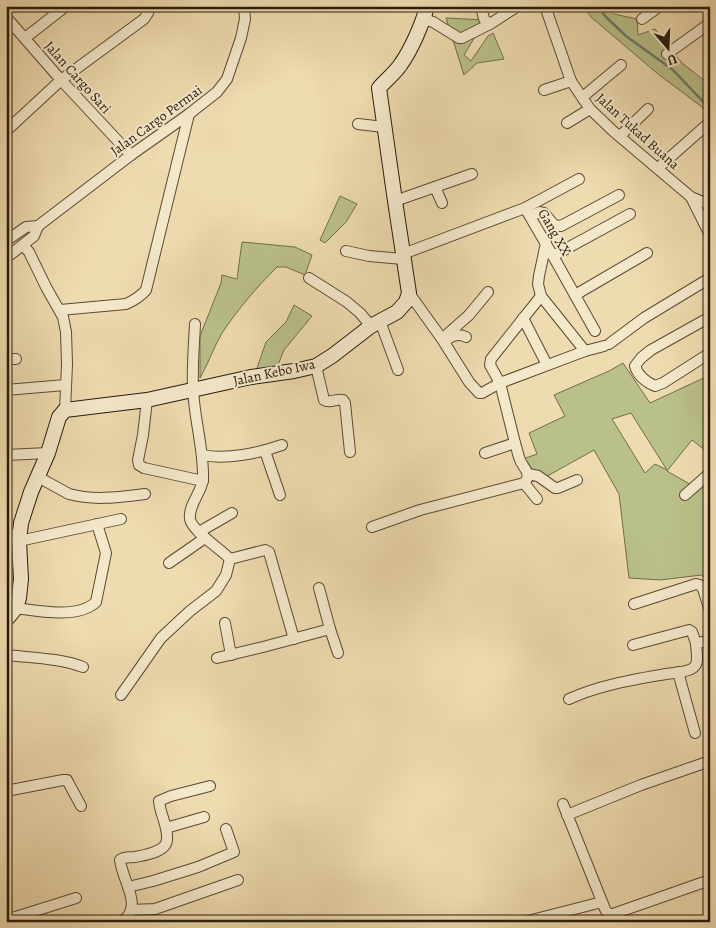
<svg xmlns="http://www.w3.org/2000/svg" width="716" height="928" font-family="Alegreya,serif">
	<style>
		.green { fill: #bac08a; stroke: #716d4b; fill-rule: evenodd }
		.lines { fill: none; stroke-linecap: round; stroke-linejoin: round }
		.stream { stroke: #6c7b69; stroke-width: 2.5 }
		.street-casing { stroke: #5a4a35; stroke-width: 12 }
		.secondary-casing { stroke: #281a0c; stroke-width: 16 }
		.street { stroke: #f4e8cb; stroke-width: 10 }
		.secondary { stroke: #f4e8cb; stroke-width: 14 }
		.labels { text-anchor: middle; stroke-width: 4; stroke-linejoin: round; paint-order: stroke }
		.street-label { font-size: 14px; fill: #281a0c; stroke: #f4e8cb }
	</style>
	<rect width="100%" height="100%" fill="#eedbaf"/>
	<filter id="stains"><feTurbulence type="fractalNoise" baseFrequency=".004" numOctaves="4"/><feColorMatrix values="0 0 0 0 .2 0 0 0 0 .09 0 0 0 0 .02 0 0 0 .5 -.17"/></filter>
	<radialGradient id="worn" r=".72"><stop offset=".6" stop-color="#630" stop-opacity="0"/><stop offset="1" stop-color="#630" stop-opacity=".3"/></radialGradient>
	<g class="green">
		<polygon points="583,6 608,6 614,14 637,19 638,35 655,29 666,44 682,63 710,85 710,113 658,74 591,17"/>
		<polygon points="446,18 485,20 464,55 471,61 488,36 493,33 504,59 477,63 464,75"/>
		<polygon points="340,196 357,204 346,222 325,243 320,240"/>
		<path d="M242,242L295,247L312,255L305,275L286,267H277C257,287 238,309 222,333C214,347 208,364 200,378V336L221,283L222,275L237,279Z"/>
		<polygon points="294,305 312,316 284,350 276,370 255,374 266,342 286,322"/>
		<path d="M623,363L650,403L710,375V454L692,440L667,471L693,486L710,476V584L702,575L660,580L629,578L619,494L594,450L542,479L527,483L523,459L537,454L529,433L565,416L554,395L609,371ZM631,413L667,470L655,464L645,473L612,419Z"/>
	</g>
	<g class="lines">
		<polyline class="stream" points="597,6 606,17 626,36 673,70 710,109"/>
		<g class="street-casing">
			<g id="street">
				<polyline points="481,6 484,19 490,24"/>
				<polyline points="545,6 571,81 590,109 613,131 691,197 710,205"/>
				<polyline points="6,17 61,80 131,155"/>
				<polyline points="424,19 433,22 459,38 462,38 490,24 518,6"/>
				<polyline points="642,19 660,6"/>
				<polyline points="25,38 66,6"/>
				<polyline points="667,54 710,23"/>
				<polyline points="544,90 571,81"/>
				<polyline points="583,99 585,95 621,65"/>
				<polyline points="567,123 590,109"/>
				<polyline points="358,124 384,127"/>
				<polyline points="6,131 61,80 144,19 148,13 149,6"/>
				<polyline points="620,136 648,109"/>
				<polyline points="658,168 710,122"/>
				<polyline points="435,187 442,203"/>
				<polyline points="691,197 710,235"/>
				<polyline points="395,201 472,174"/>
				<polyline points="525,208 579,179"/>
				<polyline points="530,216 540,212 544,213 554,225 561,226 619,195"/>
				<polyline points="6,241 26,227 38,226 131,155 189,114 217,92 227,79 241,38 245,19 244,6"/>
				<polyline points="546,243 539,276 538,284 541,296 585,351 604,346"/>
				<polyline points="23,245 29,252 46,287 63,317 66,332 67,364 65,410"/>
				<polyline points="346,251 369,256 403,259"/>
				<polyline points="403,254 525,208 553,256 595,331"/>
				<polyline points="553,256 630,214"/>
				<polyline points="6,258 34,236 38,226"/>
				<polyline points="309,278 347,302 360,313 371,326"/>
				<polyline points="409,293 442,339 469,382 479,393 482,393 500,383 585,351"/>
				<polyline points="575,295 647,253"/>
				<path d="M60,310L126,304C135,300 140,297 146,290L189,114"/>
				<path d="M710,317L651,350L641,358L635,366C638,376 646,382 655,386L663,383L710,353"/>
				<polyline points="523,318 547,365"/>
				<polyline points="380,321 398,370"/>
				<path d="M195,324C194,345 192,367 193,388C194,419 204,449 203,479C202,492 188,505 190,519C192,531 221,549 230,559"/>
				<polyline points="442,339 469,315 488,292"/>
				<path d="M448,339C454,334 460,334 466,337"/>
				<polyline points="609,344 644,318 710,278"/>
				<polyline points="6,359 16,359"/>
				<path d="M316,366L324,400C330,404 337,398 343,400L345,403L350,452"/>
				<polyline points="6,390 65,385"/>
				<polyline points="147,400 143,435 138,460 139,465 144,468 203,481"/>
				<polyline points="265,451 280,495"/>
				<polyline points="485,453 515,443 500,383 490,365 491,359 541,296"/>
				<polyline points="6,455 48,453"/>
				<path d="M202,455C226,460 260,453 282,445"/>
				<polyline points="528,474 538,476 555,488 558,488 577,480"/>
				<path d="M38,477L69,494C94,501 120,497 145,494"/>
				<polyline points="524,483 537,499"/>
				<polyline points="685,495 710,473"/>
				<path d="M372,527L420,510L524,483C533,474 523,468 520,460C518,455 517,449 515,443"/>
				<polyline points="199,532 232,513"/>
				<polyline points="6,536 20,534"/>
				<polyline points="19,541 121,519"/>
				<polyline points="230,559 265,550 269,552 294,639"/>
				<polyline points="169,563 205,538"/>
				<polyline points="634,604 696,584 700,585 703,589 710,611"/>
				<path d="M16,608C38,611 78,619 96,602L106,553L97,524"/>
				<polyline points="225,623 231,655"/>
				<polyline points="330,629 338,653"/>
				<polyline points="633,645 689,630 692,632 696,643"/>
				<path d="M6,655C32,658 59,658 83,667"/>
				<polyline points="217,658 263,647 330,629 319,588"/>
				<polyline points="678,672 695,733"/>
				<polyline points="121,695 161,638 190,611 216,591 226,575 230,559"/>
				<path d="M569,699C600,685 632,680 666,674C673,673 691,672 695,666C699,661 696,649 696,643L710,641"/>
				<polyline points="6,791 63,780 67,780 81,806"/>
				<polyline points="563,804 605,909 608,914 613,914 710,880"/>
				<polyline points="567,815 641,785 710,761"/>
				<polyline points="166,828 204,817"/>
				<polyline points="128,887 153,881 198,867 234,852 226,829"/>
				<polyline points="131,910 155,909 238,880"/>
				<polyline points="6,920 76,898"/>
				<path d="M121,922C145,908 122,881 120,860C125,856 129,858 135,857C145,855 167,852 167,839C168,826 160,814 159,801L171,796L210,786"/>
				<polyline points="524,922 602,902"/>
			</g>
		</g>
		<g class="secondary-casing">
			<path id="secondary" d="M6,620L16,608L19,598L21,579L19,541L21,523L31,492L48,453L59,417L65,410L147,400L251,377L294,371L316,366L332,356L371,326L397,312L406,302L409,293L395,201L379,88C386,80 395,73 401,64C411,50 423,23 427,6"/>
		</g>
		<use href="#street" class="street"/>
		<use href="#secondary" class="secondary"/>
	</g>
	<g class="labels">
		<g class="street-label">
			<text transform="translate(78 77) rotate(48)" y="5">Jalan Cargo Sari</text>
			<text transform="translate(156 120) rotate(-36)" y="5">Jalan Cargo Permai</text>
			<text transform="translate(638 131) rotate(42)" y="5">Jalan Tukad Buana</text>
			<text transform="translate(555 232) rotate(60)" y="5">Gang XX</text>
			<text transform="translate(274 372) rotate(-12)" y="5">Jalan Kebo Iwa</text>
		</g>
	</g>
	<rect width="716" height="928" fill="none" stroke="#eedbaf" stroke-width="25"/>
	<rect x="8" y="8" width="701" height="913" fill="none" stroke="#281a0c" stroke-width="2.5"/>
	<rect x="12" y="12" width="691" height="903" fill="none" stroke="#281a0c"/>
	<g transform="translate(668 48) rotate(161)" stroke="#f4e8cb" stroke-width="4" paint-order="stroke">
	<path d="M0-4L9 19L0 12L-9 19Z" fill="#281a0c"/>
	<text y="-8" font-size="14" font-weight="bold" text-anchor="middle" fill="#281a0c">U</text>
	</g>
	<rect width="100%" height="100%" filter="url(#stains)"/>
	<rect width="100%" height="100%" fill="url(#worn)"/>
</svg>
